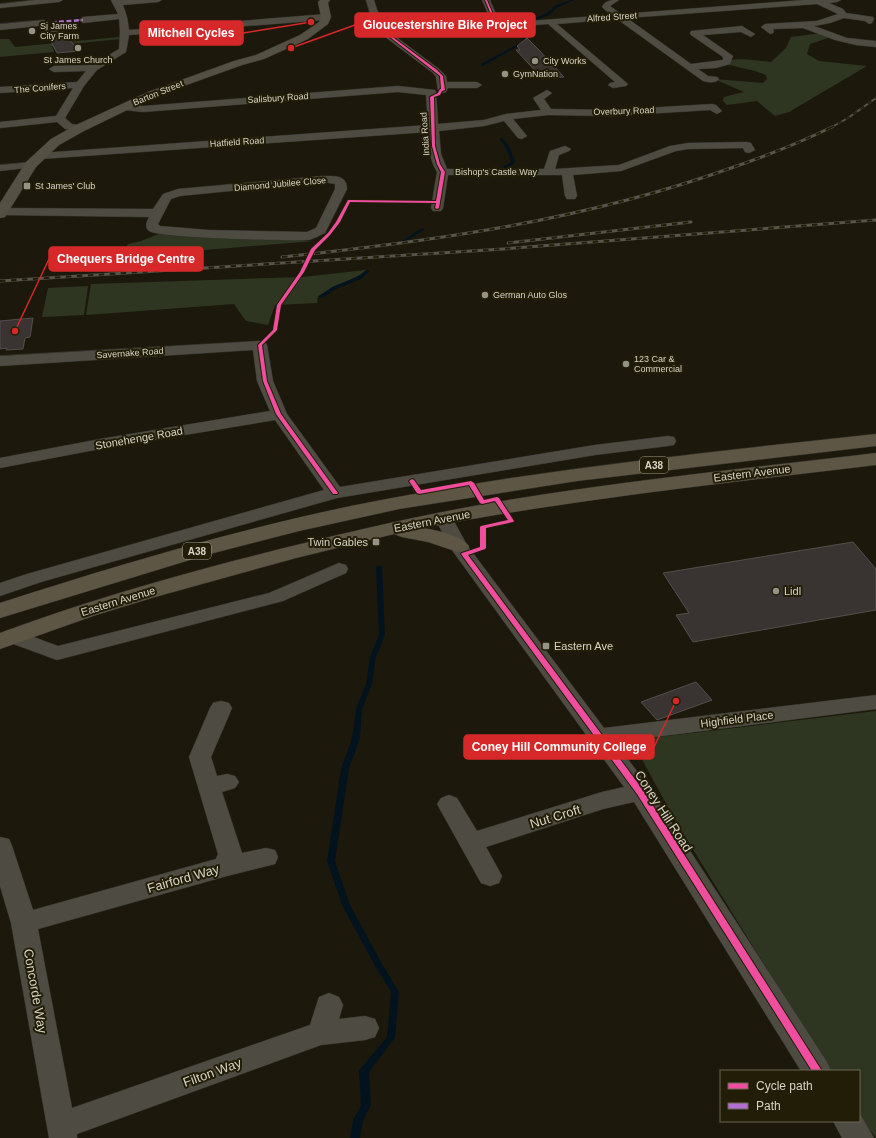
<svg xmlns="http://www.w3.org/2000/svg" width="876" height="1138" font-family="Helvetica,sans-serif">
	<style>
		.green { fill: #2e3622 }
		.lines { fill: none; stroke-linecap: round; stroke-linejoin: round }
		.stream { fill: #03131e; fill-rule: evenodd }
		.building { fill: #393331; stroke: #544e4c }
		.minor-casing { stroke: #34322a; stroke-width: 1 }
		.secondary-casing { stroke: #34322a; stroke-width: 1 }
		.trunk-casing { stroke: #34322a; stroke-width: 1 }
		.minor { fill: #4e4c42; fill-rule: evenodd }
		.secondary { fill: #545043; fill-rule: evenodd }
		.trunk { fill: #5e5645; fill-rule: evenodd }
		.rail-far1-casing { stroke: #56544b; stroke-width: 2 }
		.rail-casing { stroke: #56544b; stroke-width: 3 }
		.rail-far1 { stroke: #221d06; stroke-width: 1.5; stroke-dasharray: 4.5; stroke-linecap: butt }
		.rail { stroke: #221d06; stroke-width: 2; stroke-dasharray: 5.5; stroke-linecap: butt }
		.quiet { stroke: #b36fd0; stroke-width: 2.5; stroke-dasharray: 5 2.5; stroke-linecap: butt }
		.cycleway-casing { stroke: #221d06; stroke-width: 2 }
		.cycleway { fill: #ef4d9e; fill-rule: evenodd }
		.poi-dot { fill: #959385; stroke: #221d06; stroke-width: 1.5 }
		.labels { text-anchor: middle; stroke-width: 4; stroke-linejoin: round; paint-order: stroke }
		.far-street-label { font-size: 9px; fill: #d6d4c6; stroke: #221d06 }
		.far-poi-label { font-size: 9px; fill: #d6d4c6; stroke: #221d06; text-anchor: start }
		.shield { fill: #221d06; stroke: #a09d8c; stroke-width: 1 }
		.shield-label { font-size: 10px; font-weight: bold; fill: #d6d4c6 }
		.street-label { font-size: 11px; fill: #d6d4c6; stroke: #221d06 }
		.poi-label { font-size: 11px; fill: #d6d4c6; stroke: #221d06; text-anchor: start }
		.near-street-label { font-size: 13px; fill: #d6d4c6; stroke: #221d06 }
		.leader { fill: none; stroke: #d62828; stroke-width: 1.5 }
		.callout-dot { fill: #d62828; stroke: #221d06; stroke-width: 1.5 }
		.callout { fill: #d62828; stroke: #d62828; stroke-width: 1.5 }
		.callout-label { font-size: 12px; text-anchor: middle; font-weight: bold; fill: #fff }
	</style>
	<rect width="100%" height="100%" fill="#1c190c"/>
	<g class="green">
		<path d="M822,33L831,37L810,44L807,54L819,61L867,66L789,112L775,116L757,101L727,105L723,101L724,97L744,92L714,79L763,83L767,79L766,75L755,71L721,63C736,56 756,61 771,62L786,48L791,37Z"/>
		<polygon points="119,37 120,39 52,46 54,52 0,57 0,39 9,39 15,47"/>
		<polygon points="164,232 205,236 314,241 121,257 128,244 141,241"/>
		<polygon points="366,270 360,275 334,287 318,296 317,303 275,305 268,325 246,321 234,304 86,315 91,284 303,277"/>
		<polygon points="88,286 84,315 42,317 48,288"/>
		<polygon points="876,711 876,1138 859,1116 859,1071 830,1071 676,822 633,743 650,738"/>
	</g>
	<g class="lines">
		<g class="stream">
			<polygon points="571,0 574,0 558,7 549,15 531,22 529,21 547,13 556,5"/>
			<polygon points="527,31 528,32 525,37 524,43 483,66 481,66 481,64 522,42 523,37"/>
			<polygon points="500,138 502,138 509,146 515,161 513,165 505,168 503,167 504,166 510,163 511,161 505,146 500,140"/>
			<polygon points="422,228 425,229 405,242 402,241"/>
			<polygon points="367,270 370,271 361,279 336,289 322,298 318,297 332,287 357,277"/>
			<polygon points="379,565 382,567 385,635 376,657 372,684 362,709 360,738 349,769 335,861 350,905 381,962 399,992 395,1038 369,1072 371,1105 363,1121 360,1138 350,1138 353,1120 361,1105 359,1071 361,1068 387,1037 391,992 375,966 342,905 327,861 341,769 352,738 356,709 366,684 370,657 379,635 376,567"/>
		</g>
	</g>
	<g class="building">
		<polygon points="61,30 79,51 57,53 46,32"/>
		<polygon points="527,38 537,48 564,77 545,78 542,75 539,75 516,50 520,50 517,46"/>
		<polygon points="33,318 30,337 25,338 23,349 6,350 7,348 0,349 0,321"/>
		<polygon points="853,542 876,569 876,610 693,642 676,615 689,613 663,573"/>
		<polygon points="696,682 712,700 657,720 641,702"/>
	</g>
	<g class="lines">
		<g class="minor-casing">
			<g id="minor">
				<polygon points="35,0 63,0 59,2 0,8 0,4"/>
				<polygon points="111,0 162,0 158,2 123,5 127,17 129,30 326,14 330,17 326,20 129,35 126,52 97,70 84,86 65,118 72,124 84,126 85,128 84,130 65,129 57,122 0,128 0,122 56,116 73,88 0,93 0,87 77,82 86,71 54,72 49,69 54,66 92,65 119,49 120,31 119,19 83,23 79,20 83,17 118,14"/>
				<path d="M366,0H374L381,22L389,31L492,23L482,0H490L500,23L611,15L602,7C605,0 612,0 619,0L610,6L621,14L804,0H841L837,2L829,3L843,9L846,13L873,17L874,19L872,23L869,24L865,21L844,18L830,23L814,26L847,38L876,41V47L856,45L835,40L803,28L773,29L774,31L773,33L770,34L761,27L765,24L817,21L838,14L817,4L627,18L691,64L723,60V57L691,35L690,33L691,31L742,26L755,34L751,37L741,32L703,35L733,56L730,64L716,68L698,69L708,76L717,77L719,79C716,84 707,82 703,81L617,19L557,24L628,84L626,86L613,88L608,85L610,83L615,82L548,24L395,36L439,69L446,76L447,82H477L482,85L477,88H448L446,92L443,93L438,90L436,77L433,73L384,36L373,23Z"/>
				<polygon points="44,20 48,23 47,25 0,30 0,24"/>
				<path d="M398,86L435,90L436,92L438,124L484,120L506,114L541,110L533,98L547,90L552,93L544,99L551,109L612,110L712,104L716,105L722,111L717,114L710,110L612,116L548,115L513,119L527,136L522,139L518,138L504,121L484,126L439,131L441,154L447,169H544L550,151L565,146L571,149L569,151L559,155L555,169L619,165L670,146L688,143L747,142L751,143L755,150L749,153L745,152L743,148L688,149L676,151L621,171L573,175L577,196L575,199H567L565,196L562,175H448L443,208L441,211H433L431,208L437,172C429,159 429,147 428,132L41,159L35,156L41,153L428,125L426,95L398,92L143,112L124,110L119,107L124,104L143,106Z"/>
				<polygon points="31,162 35,163 37,165 35,167 0,171 0,165"/>
				<path d="M323,176C335,176 347,175 347,189L325,233C320,235 314,239 308,240C290,241 157,238 149,231C144,227 147,221 149,217L0,215L1,208L153,209L163,194L178,189ZM323,182L335,184V189L316,228L307,232L208,230L160,226L158,224L171,199L180,196Z"/>
				<polygon points="260,341 265,342 267,345 273,381 287,414 340,487 595,445 668,436 674,437 676,441 674,445 668,446 595,455 337,498 41,582 0,596 0,583 27,574 324,490 275,420 100,449 0,468 0,458 100,439 270,411 257,381 253,350 0,366 0,356"/>
				<polygon points="444,513 450,514 467,545 604,728 876,695 876,709 615,742 648,786 827,1062 831,1071 801,1071 634,802 603,809 486,847 502,876 499,883 490,886 481,883 437,804 441,798 449,795 457,798 477,831 602,792 624,787 449,546 435,518 438,514"/>
				<polygon points="339,563 346,565 348,569 346,573 283,601 57,660 5,641 2,636 5,631 12,629 58,646 269,593"/>
				<polygon points="221,701 229,703 232,708 211,757 217,776 227,774 235,776 239,782 235,788 222,792 242,853 266,848 275,850 278,857 275,864 227,876 38,929 72,1108 310,1025 319,997 329,993 339,997 343,1005 339,1019 365,1016 375,1019 379,1028 375,1037 365,1040 321,1045 77,1134 77,1138 49,1138 11,923 0,886 0,837 9,839 12,846 33,910 216,859 218,854 189,757 210,708 213,703"/>
				<polygon points="859,1112 874,1138 842,1138 833,1121 859,1121"/>
			</g>
		</g>
		<g class="secondary-casing">
			<polygon id="secondary" points="320,0 330,0 328,3 331,17 328,24 308,39 264,59 242,65 156,96 84,131 59,145 36,167 5,217 0,218 0,203 26,162 51,139 76,125 148,92 234,61 256,55 300,35 319,22 321,17 318,2"/>
		</g>
		<g class="trunk-casing">
			<g id="trunk">
				<path d="M876,434V446L577,481L399,509L299,531L206,555L0,618V603C115,566 232,531 351,506C524,471 700,453 876,434Z"/>
				<path d="M876,453V465C725,483 573,499 423,528C436,530 462,536 469,546L466,551L458,552L428,542L402,537L394,534L296,558L155,597L96,615L0,649V633C78,604 157,581 237,560C323,538 409,517 496,502C622,481 749,468 876,453Z"/>
			</g>
		</g>
		<use href="#minor" class="minor"/>
		<use href="#secondary" class="secondary"/>
		<use href="#trunk" class="trunk"/>
		<g class="rail-far1-casing">
			<polyline id="rail-far1" points="830,128 848,118 876,98"/>
		</g>
		<g class="rail-casing">
			<g id="rail">
				<polyline points="508,243 691,222"/>
				<path d="M282,257C435,241 586,220 731,168C766,156 799,143 832,127"/>
				<polyline points="0,281 503,249 876,220"/>
			</g>
		</g>
		<use href="#rail-far1" class="rail-far1"/>
		<use href="#rail" class="rail"/>
		<polyline class="quiet" points="44,23 83,20"/>
		<g class="cycleway-casing">
			<g id="cycleway">
				<polygon points="485,0 487,0 498,26 390,35 437,70 443,76 445,90 442,91 440,95 434,97 435,146 440,164 445,172 439,208 437,209 435,208 436,203 350,202 340,222 330,235 315,250 304,272 281,305 277,330 262,345 267,381 281,414 338,493 337,494 333,494 276,414 263,381 258,345 273,330 277,305 300,272 311,249 328,233 336,222 348,200 436,201 441,172 437,164 432,146 430,97 438,93 440,89 441,89 440,76 435,72 386,34 495,24"/>
				<polygon points="412,479 414,480 421,490 471,481 474,483 484,500 497,497 499,498 514,521 513,522 486,528 486,548 485,549 468,555 643,790 822,1071 812,1071 637,794 461,554 462,553 480,547 480,527 481,526 508,520 495,501 482,504 480,503 469,485 419,494 417,493 409,481"/>
			</g>
		</g>
		<use href="#cycleway" class="cycleway"/>
	</g>
	<g class="poi-dot">
		<circle cx="32" cy="31" r="4"/>
		<circle cx="78" cy="48" r="4"/>
		<circle cx="535" cy="61" r="4"/>
		<circle cx="505" cy="74" r="4"/>
		<rect x="23" y="182" width="8" height="8" rx="2"/>
		<circle cx="485" cy="295" r="4"/>
		<circle cx="626" cy="364" r="4"/>
		<rect x="372" y="538" width="8" height="8" rx="2"/>
		<circle cx="776" cy="591" r="4"/>
		<rect x="542" y="642" width="8" height="8" rx="2"/>
	</g>
	<g class="labels">
		<g class="far-street-label">
			<text transform="translate(612 17) rotate(-4)" y="3">Alfred Street</text>
			<text transform="translate(40 88) rotate(-5)" y="3">The Conifers</text>
			<text transform="translate(158 93) rotate(-22)" y="3">Barton Street</text>
			<text transform="translate(278 98) rotate(-4)" y="3">Salisbury Road</text>
			<text transform="translate(624 111) rotate(-2)" y="3">Overbury Road</text>
			<text transform="translate(425 134) rotate(-94)" y="3">India Road</text>
			<text transform="translate(237 142) rotate(-4)" y="3">Hatfield Road</text>
			<text x="496" y="175">Bishop's Castle Way</text>
			<text transform="translate(280 184) rotate(-5)" y="3">Diamond Jubilee Close</text>
			<text transform="translate(130 353) rotate(-4)" y="3">Savernake Road</text>
		</g>
		<g class="far-poi-label">
			<text x="40" y="29">Sj James<tspan x="40" dy="10">City Farm</tspan></text>
			<text x="78" y="63" text-anchor="middle">St James Church</text>
			<text x="543" y="64">City Works</text>
			<text x="513" y="77">GymNation</text>
			<text x="35" y="189">St James' Club</text>
			<text x="493" y="298">German Auto Glos</text>
			<text x="634" y="362">123 Car &amp;<tspan x="634" dy="10">Commercial</tspan></text>
		</g>
		<g class="shield">
			<rect x="640" y="457" width="28" height="16" rx="3"/>
			<rect x="183" y="543" width="28" height="16" rx="3"/>
		</g>
		<g class="shield-label">
			<text x="654" y="469">A38</text>
			<text x="197" y="555">A38</text>
		</g>
		<g class="street-label">
			<text transform="translate(139 438) rotate(-10)" y="4">Stonehenge Road</text>
			<text transform="translate(752 473) rotate(-7)" y="4">Eastern Avenue</text>
			<text transform="translate(432 521) rotate(-11)" y="4">Eastern Avenue</text>
			<text transform="translate(118 601) rotate(-17)" y="4">Eastern Avenue</text>
			<text transform="translate(737 719) rotate(-7)" y="4">Highfield Place</text>
		</g>
		<g class="poi-label">
			<text x="368" y="546" text-anchor="end">Twin Gables</text>
			<text x="784" y="595">Lidl</text>
			<text x="554" y="650">Eastern Ave</text>
		</g>
		<g class="near-street-label">
			<text transform="translate(664 811) rotate(57)" y="5">Coney Hill Road</text>
			<text transform="translate(555 816) rotate(-17)" y="5">Nut Croft</text>
			<text transform="translate(183 878) rotate(-16)" y="5">Fairford Way</text>
			<text transform="translate(36 991) rotate(80)" y="5">Concorde Way</text>
			<text transform="translate(212 1072) rotate(-20)" y="5">Filton Way</text>
		</g>
	</g>
	<path class="leader" d="M291 48L355 25M311 22L243 33M15 331L49 259M676 701L654 747"/>
	<g class="callout-dot">
		<circle cx="291" cy="48" r="4"/>
		<circle cx="311" cy="22" r="4"/>
		<circle cx="15" cy="331" r="4"/>
		<circle cx="676" cy="701" r="4"/>
	</g>
	<g class="callout">
		<rect x="355" y="13" width="180" height="24" rx="4"/>
		<rect x="140" y="21" width="103" height="24" rx="4"/>
		<rect x="49" y="247" width="154" height="24" rx="4"/>
		<rect x="464" y="735" width="190" height="24" rx="4"/>
	</g>
	<g class="callout-label">
		<text x="445" y="29">Gloucestershire Bike Project</text>
		<text x="191" y="37">Mitchell Cycles</text>
		<text x="126" y="263">Chequers Bridge Centre</text>
		<text x="559" y="751">Coney Hill Community College</text>
	</g>
	<rect x="720" y="1070" width="140" height="52" fill="#221d06" stroke="#6a6653"/>
	<rect x="728" y="1083" width="20" height="6" fill="#ef4d9e" stroke="#6a6653"/>
	<text x="756" y="1090" font-size="12" fill="#d6d4c6">Cycle path</text>
	<rect x="728" y="1103" width="20" height="6" fill="#b36fd0" stroke="#6a6653"/>
	<text x="756" y="1110" font-size="12" fill="#d6d4c6">Path</text>
</svg>
